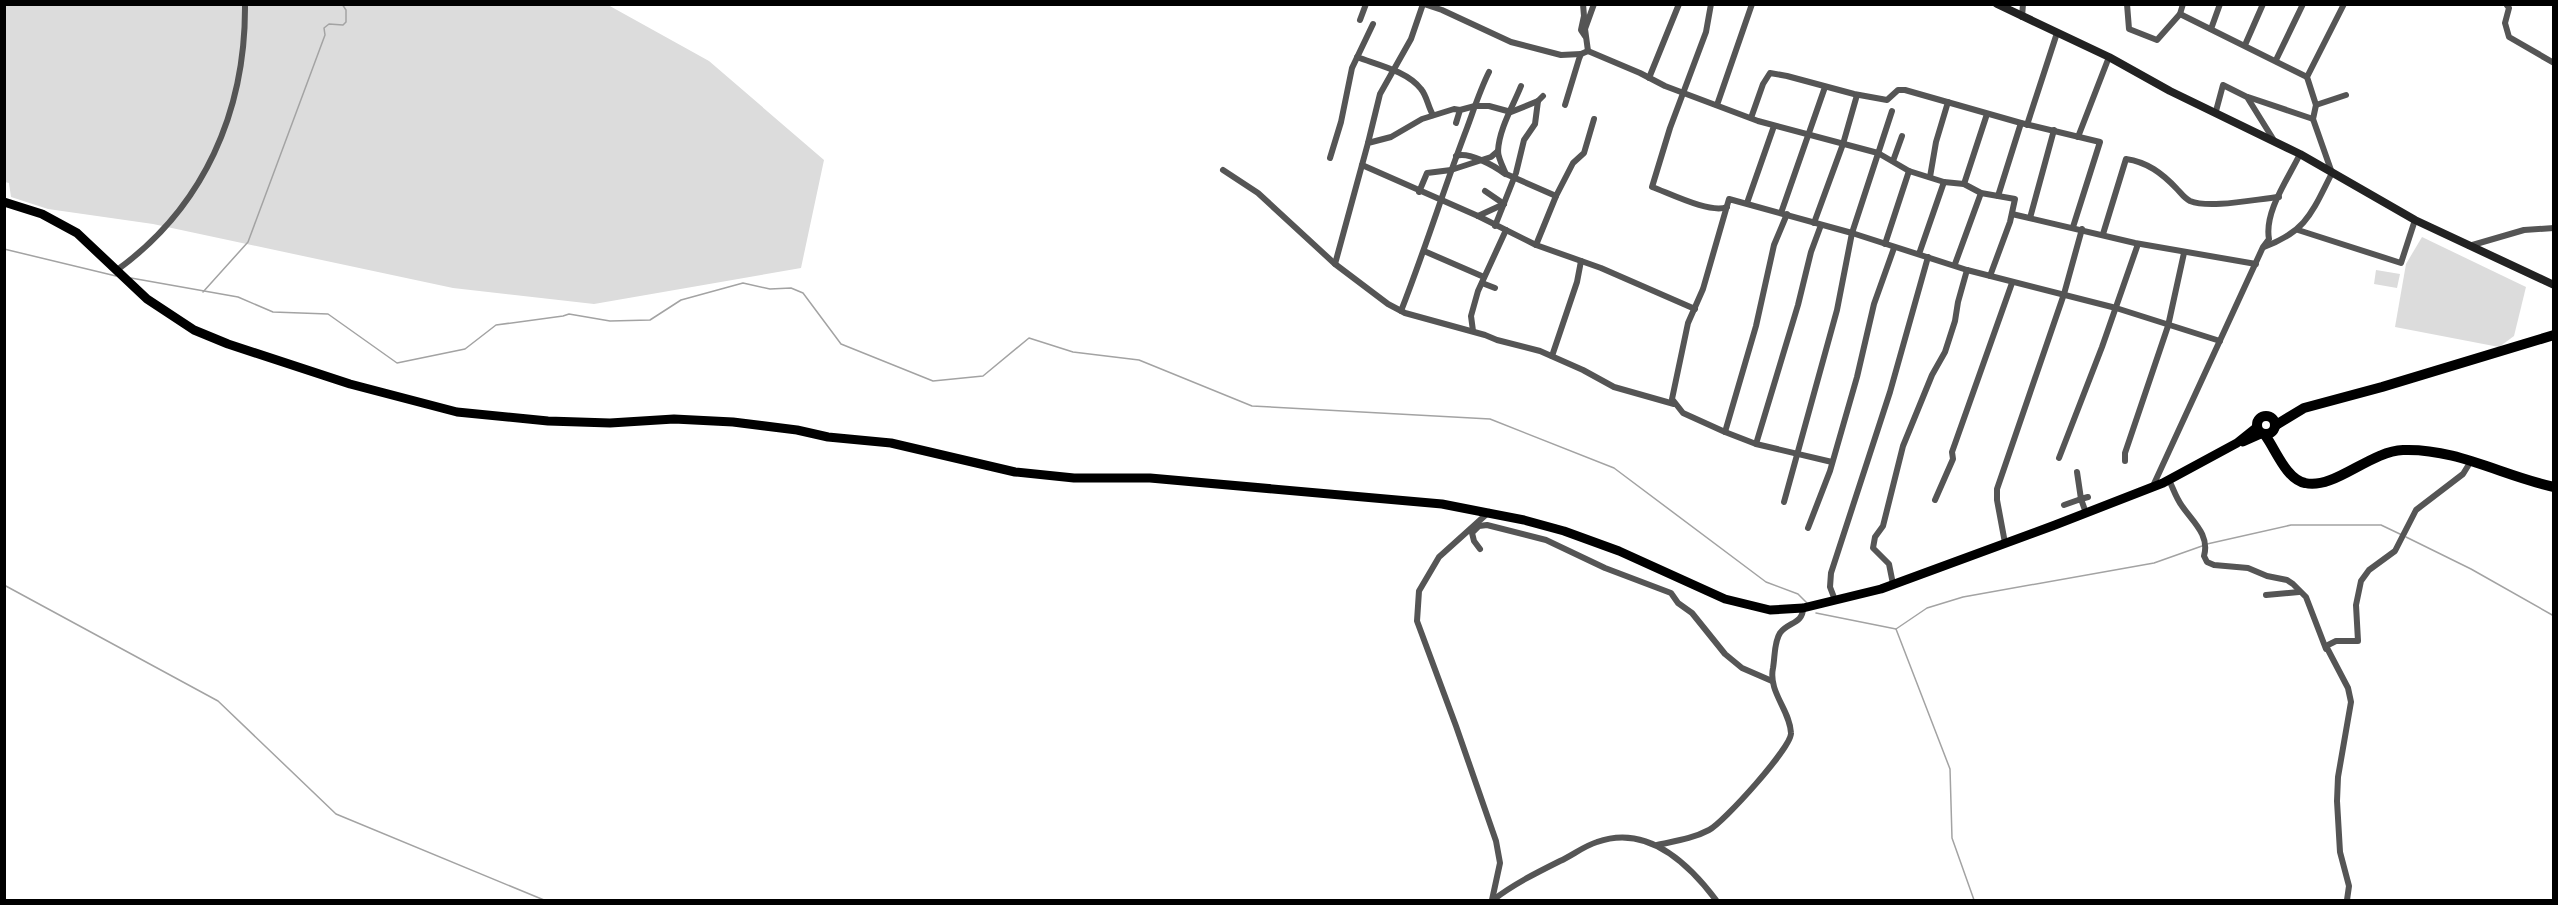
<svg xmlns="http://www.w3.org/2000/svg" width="2558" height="905" font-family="Barlow,sans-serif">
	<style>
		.green { fill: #dcdcdc }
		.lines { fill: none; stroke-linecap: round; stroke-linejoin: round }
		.stream { stroke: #a3a3a3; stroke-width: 1.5 }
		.street { stroke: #555; stroke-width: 6 }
		.secondary { stroke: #222; stroke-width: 8 }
		.primary { stroke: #000; stroke-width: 9 }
		.highway { stroke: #000; stroke-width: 10 }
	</style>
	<rect width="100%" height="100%" fill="#fff"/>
	<g class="green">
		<polygon points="4,5 608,5 709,61 824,160 801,268 594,304 453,288 153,224 48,209 11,197 9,183 5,182"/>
		<polygon points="2422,237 2526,287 2514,336 2499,347 2395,327 2406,264"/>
		<polygon points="2376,270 2400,274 2397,288 2374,284"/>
	</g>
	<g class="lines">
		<g class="stream">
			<polyline points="4,249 116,276"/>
			<polyline points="131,278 238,297 273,312 328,314 397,363 465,349 496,325 563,316 569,314 610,321 650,320 681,300 743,283 770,289 791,288 803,293 841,344 933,381 983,376 1029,338 1073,352 1139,360 1252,406 1490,419 1614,468 1766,582 1798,594 1807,603"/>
			<polyline points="203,292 248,242 325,35 324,28 329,24 343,25 346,22 346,10 342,4"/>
			<polyline points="2406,537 2471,569 2554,616"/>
			<polyline points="2207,544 2291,525 2381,525 2402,535"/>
			<polyline points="4,585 218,701 336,814 544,900"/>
			<polyline points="1816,613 1896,629 1950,769 1952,838 1974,900"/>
			<polyline points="1896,629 1927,608 1963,597 2154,563 2202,546"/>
		</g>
		<g class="street">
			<polyline points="1424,4 1442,10 1511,42 1561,55 1581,54"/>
			<polyline points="1583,4 1584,16 1581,30 1585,36"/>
			<path d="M1711,4L1706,32L1670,128L1652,187C1669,193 1710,214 1727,207"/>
			<polyline points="2127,4 2129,29 2157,40 2180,14 2183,4"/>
			<polyline points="2506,4 2509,8 2505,23 2509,37 2554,63"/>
			<polyline points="2180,14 2307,77"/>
			<polyline points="2022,17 2023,4"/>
			<polyline points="1360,20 1366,4"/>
			<polyline points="2211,29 2220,4"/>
			<polyline points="2245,45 2263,4"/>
			<polyline points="1588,51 1585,29 1594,4"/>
			<path d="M1357,57C1378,65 1407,71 1421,89C1427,96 1428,107 1433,115"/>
			<polyline points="2276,60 2303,4"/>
			<polyline points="1649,78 1679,4"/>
			<path d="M1521,86C1513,106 1499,129 1498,151C1498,158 1503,167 1506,174L1556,196"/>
			<polyline points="2248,97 2313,119"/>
			<polyline points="1565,105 1579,59 1581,54 1588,51 1640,73 1665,86 1758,121 1878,153 1909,171 1944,182 1964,184 1981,193 2015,199 2010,222 1990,276"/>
			<polyline points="1717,105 1752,4"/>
			<polyline points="2316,105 2346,95"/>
			<polyline points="2216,111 2223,85 2247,97 2275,142"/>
			<polyline points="1751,118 1763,84 1770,73 1787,76 1854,94 1887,100 1898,90 1905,90 2021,123 2100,142 2073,227"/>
			<polyline points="1456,123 1460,110 1475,106 1489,106 1511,112 1538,101"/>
			<polyline points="2027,125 2057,33"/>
			<polyline points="2078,137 2109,57"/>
			<polyline points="1368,143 1380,94 1411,39 1423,4"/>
			<path d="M1456,156C1468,151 1495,166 1505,174"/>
			<polyline points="1330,158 1341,122 1352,68 1373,24"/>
			<polyline points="1893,161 1902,136"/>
			<polyline points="1362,165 1478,216 1536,245 1601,268 1695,309"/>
			<polyline points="1223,170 1258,193 1335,264 1388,304 1405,313 1485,335 1497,340 1540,351 1583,370 1614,387 1674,404"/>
			<polyline points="1930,177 1936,142 1948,102"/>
			<polyline points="1964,184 1987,114"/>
			<polyline points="1485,191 1504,204"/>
			<polyline points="1419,192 1427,173 1451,170 1491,157 1498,151"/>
			<polyline points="1998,196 2021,123"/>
			<polyline points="1747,203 1774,126"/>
			<polyline points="1781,213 1825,87"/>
			<polyline points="2012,214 2135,243 2256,264"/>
			<polyline points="1478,216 1504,204"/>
			<polyline points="2030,218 2054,130"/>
			<polyline points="1814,223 1843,144 1857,95"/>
			<polyline points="1495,226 1516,173 1524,140 1535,124 1538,101 1543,96"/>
			<polyline points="2298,230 2401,263 2415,220"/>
			<path d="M2103,234L2126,159C2147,162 2162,173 2177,189C2181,193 2184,198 2190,201C2210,209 2256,199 2279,197"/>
			<polyline points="1885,244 1909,171"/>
			<polyline points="1536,245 1556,196 1573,163 1584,153 1594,119"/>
			<polyline points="2469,246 2524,230 2554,228"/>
			<path d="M2264,247C2307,231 2312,212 2332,173L2313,119L2316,105L2307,77L2344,4"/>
			<polyline points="1424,251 1484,277"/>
			<polyline points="1919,254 1944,182"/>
			<polyline points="1335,264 1368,143 1391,137 1422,119 1454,109 1460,110"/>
			<polyline points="1955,264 1981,193"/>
			<path d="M117,270C204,207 246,111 245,4"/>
			<polyline points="1482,283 1495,288"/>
			<path d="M1401,311C1425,250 1444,188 1467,128C1474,109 1480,90 1489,72"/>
			<polyline points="1473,331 1471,316 1478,291 1506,230"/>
			<polyline points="1552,356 1577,282 1581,261"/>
			<polyline points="1725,432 1756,326 1774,245 1787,214"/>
			<polyline points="1756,444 1798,305 1811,252 1821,225"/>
			<polyline points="2059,458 2102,347 2138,244"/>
			<polyline points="2125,461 2125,453 2168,326 2184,253"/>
			<polyline points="1832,462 1756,444 1725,432 1683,413 1672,399 1688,323 1703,289 1729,199 1852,233 1967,270 2116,308 2220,341"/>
			<polyline points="2077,472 2081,499 2088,497"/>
			<path d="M2169,480C2173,488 2176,498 2182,506C2193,522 2210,535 2204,556L2207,562L2214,565L2248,568L2267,576L2287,580L2293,584L2306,597L2326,649"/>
			<path d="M2153,486L2263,247L2269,239C2264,212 2288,179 2300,154"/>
			<polyline points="1935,500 1953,459 1952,452 2012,283"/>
			<polyline points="1784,502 1837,310 1852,233 1892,111"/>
			<polyline points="2064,505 2081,499 2086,513"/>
			<polyline points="1489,512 1439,557 1419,591 1417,621 1456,726 1496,841 1500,863 1492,900"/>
			<polyline points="1808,528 1830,471 1857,377 1874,304 1894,248"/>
			<polyline points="2005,543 1997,500 1997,489 2064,294 2082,229"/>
			<polyline points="1480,549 1474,541 1472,533 1479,526 1487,525 1546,540 1605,568 1671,593 1678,603 1692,613 1725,654 1742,668 1772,681"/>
			<polyline points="1893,584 1889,564 1873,548 1875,537 1883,526 1903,446 1932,375 1945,352 1955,321 1958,302 1967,270"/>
			<polyline points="2266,595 2299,592"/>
			<polyline points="1835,600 1830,587 1831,573 1890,392 1928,257"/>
			<path d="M1657,845C1675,841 1692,839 1709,830C1723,823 1792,747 1791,733C1790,710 1768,692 1773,668C1775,657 1774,642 1780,633C1788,622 1803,624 1803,608"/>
			<path d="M1493,900C1514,884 1536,873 1560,861C1573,855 1584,846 1597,842C1647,824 1689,864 1716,900"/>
			<polyline points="2347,900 2349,886 2340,852 2337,801 2338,777 2351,702 2348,688 2326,646 2336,641 2358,641 2356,605 2361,581 2369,570 2395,551 2416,510 2463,474 2471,461"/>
		</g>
		<polyline class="secondary" points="1997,4 2109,57 2170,91 2300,154 2415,220 2554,285"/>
		<g class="primary">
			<polyline points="4,202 42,214 77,233 147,299 194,330 228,344 350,384 457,412 548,421 610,423 674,419 733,422 797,430 828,437 891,443 1015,472 1074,478 1150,478 1442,504 1524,520 1564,531 1619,551 1725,599 1770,610 1803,608 1881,589 2055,525 2163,483 2237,443 2257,427"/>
			<polyline points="2243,442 2261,434"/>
		</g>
		<g class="highway">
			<circle cx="2266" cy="425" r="9"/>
			<polyline points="2276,425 2304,408 2382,387 2554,335"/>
			<path d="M2265,435C2276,450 2286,479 2305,483C2334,490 2370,451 2403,450C2456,448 2503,476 2554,487"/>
		</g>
	</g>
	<rect width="2558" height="905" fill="none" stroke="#000000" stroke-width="12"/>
</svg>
